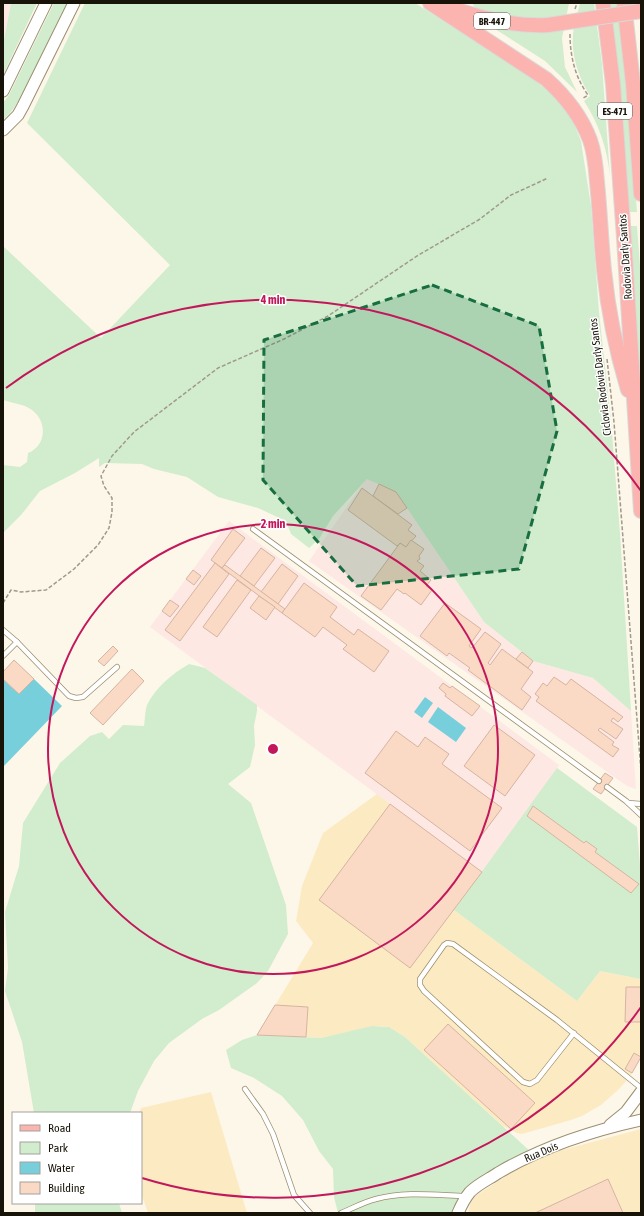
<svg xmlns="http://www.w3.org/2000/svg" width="644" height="1216" font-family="'Asap Condensed',sans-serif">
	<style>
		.built { fill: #fcebc2 }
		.education { fill: #fde8e4 }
		.green { fill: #d1edcd }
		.water { fill: #77cfdc }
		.building { fill: #fad9c5; stroke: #d5b5a1 }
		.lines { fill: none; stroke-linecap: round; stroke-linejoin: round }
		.service-casing { stroke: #9b8e70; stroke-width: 6 }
		.tertiary-casing { stroke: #9b8e70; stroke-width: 13 }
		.primary-casing { stroke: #dad9d7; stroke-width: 16 }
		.path { stroke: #a09a8e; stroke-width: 1.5; stroke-dasharray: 4 2; stroke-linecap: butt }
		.service { stroke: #fff; stroke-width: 4.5 }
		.tertiary { stroke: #fff; stroke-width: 11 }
		.primary { stroke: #fbb4af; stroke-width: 14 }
		.primary-bridge-casing { stroke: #dad9d7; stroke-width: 16; stroke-linecap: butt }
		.primary-bridge { stroke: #fbb4af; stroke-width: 14 }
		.marked { fill: #186e41; fill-opacity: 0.2; stroke: #186e41; stroke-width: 3; stroke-dasharray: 8 5; stroke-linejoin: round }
		.ring { fill: none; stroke: #c2185b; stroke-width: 2 }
		.labels { text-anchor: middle; stroke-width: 3; stroke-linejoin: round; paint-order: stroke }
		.shield { fill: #fff; stroke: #5d5a52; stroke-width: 1 }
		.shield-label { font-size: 10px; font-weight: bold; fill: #181308 }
		.street-label { font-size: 11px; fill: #181308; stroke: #fff }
		.centre { fill: #c2185b; stroke: #fff; stroke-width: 2 }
		.ring-label { font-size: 12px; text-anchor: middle; font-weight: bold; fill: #c2185b; stroke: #fff; stroke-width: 3; stroke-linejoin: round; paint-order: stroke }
	</style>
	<rect width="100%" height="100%" fill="#fdf7ea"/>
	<g class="built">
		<polygon points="377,794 482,872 454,910 577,1001 600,971 641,979 641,1057 629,1078 618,1090 601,1105 582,1116 571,1120 522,1134 517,1133 503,1126 405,1037 389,1027 377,1026 321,1038 257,1035 313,943 296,921 302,886 323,833"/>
		<polygon points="211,1092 247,1213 148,1213 141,1193 141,1113 139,1113 141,1108"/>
		<polygon points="641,1129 641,1213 468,1213 471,1201 475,1196 536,1157"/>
	</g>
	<g class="education">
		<polygon points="3,3 11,3 3,45"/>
		<polygon points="367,478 396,492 484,622 533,661 593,678 631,711 636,789 627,786 309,561"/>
		<polygon points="229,521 559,765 557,768 637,827 641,880 641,979 600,971 577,1001 481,871 150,627"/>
	</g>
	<g class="green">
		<polygon points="11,3 37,3 3,75 3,45"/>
		<polygon points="54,3 67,3 21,97 11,112 3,120 3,103 9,95"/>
		<path d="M85,3H415L532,78L548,91L561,105L573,121L581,141L591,206L599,312L611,421L620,533L631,711L593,678L533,661L484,622L396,492L367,479L333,516L319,539L309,548L291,534L286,521L258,508L218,497L187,477L154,469L142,464L105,463L99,467V458L75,473L40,491L21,515L3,533V465L20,467L27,462L28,453C46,446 48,422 32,410C24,404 12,403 3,400V246L101,338L170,265L27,123Z"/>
		<polygon points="472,3 569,3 562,38 565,67 577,92 545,61 484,22"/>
		<path d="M580,3H594L602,64L610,176C607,148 599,124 584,101L590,96C579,78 571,56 573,34C574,23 578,13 580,3Z"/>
		<polygon points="610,3 618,3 627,83 637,212 627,212 614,38"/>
		<polygon points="628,226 637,226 641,280 641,410"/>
		<path d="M189,664L205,668L257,705V711L254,726L255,745L250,767L228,784L251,803L286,905L288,934L268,971L257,983L219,1010L202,1019L169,1043L154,1061L138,1091L130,1113H34L22,1042L5,991L8,968L5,912L19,866L23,823L60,763L90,736L102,732L109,739L123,725L144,726C145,720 145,711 147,705C155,688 173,673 189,664Z"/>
		<polygon points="557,768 637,827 641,880 641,979 600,971 577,1001 454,910"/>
		<polygon points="372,1026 389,1027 405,1037 531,1152 485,1176 454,1213 338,1213 334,1197 333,1169 319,1151 303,1120 282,1096 254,1078 231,1068 226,1050 242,1040 257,1035 321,1038"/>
		<polygon points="35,1203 119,1203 122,1213 35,1213"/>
	</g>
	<g class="water">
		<polygon points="3,679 19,694 34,679 62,706 3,767"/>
		<polygon points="425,697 433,703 422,718 414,712"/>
		<polygon points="438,707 466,728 456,742 428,722"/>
	</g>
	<g class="building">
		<polygon points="379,484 396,492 407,508 398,514 373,496"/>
		<polygon points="362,488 412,525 408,530 416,536 406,547 400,543 397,546 348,510"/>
		<polygon points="233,529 245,538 222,568 211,560"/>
		<polygon points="411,540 424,549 419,556 420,559 417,561 424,566 420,571 431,580 426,586 432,590 421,605 405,593 404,594 397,589 381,610 361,596 400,543 406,547"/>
		<polygon points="261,548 275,558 254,586 240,576"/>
		<polygon points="215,563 229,574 180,641 165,630"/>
		<polygon points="282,564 298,576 278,604 261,592"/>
		<polygon points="225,565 285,609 282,613 222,568"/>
		<polygon points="193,570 201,576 194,585 186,579"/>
		<polygon points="237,580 251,590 217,637 203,627"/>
		<polygon points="304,583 337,607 330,617 354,635 358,629 389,651 374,672 343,649 347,645 323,627 315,637 282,613"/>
		<polygon points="259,596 275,607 266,620 250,608"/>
		<polygon points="170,600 179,606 170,617 162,611"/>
		<polygon points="445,603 481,629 469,646 472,648 485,632 501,644 488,663 490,665 502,649 533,672 521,689 531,697 522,710 468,670 470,668 449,653 447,656 420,636"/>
		<polygon points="113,646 118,651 104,666 98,661"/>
		<polygon points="522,652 533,661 528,668 516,659"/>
		<polygon points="14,660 34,679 19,694 3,679 3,672"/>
		<polygon points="132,669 144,681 103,725 90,713"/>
		<polygon points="554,677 566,685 571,679 623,717 618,722 613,718 611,721 623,729 616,739 600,728 598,730 614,742 612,745 619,749 613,757 536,701 539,697 535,694 543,683 547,686"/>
		<polygon points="443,683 450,688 452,686 480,706 472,716 445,696 446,694 439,688"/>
		<polygon points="494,725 535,755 505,796 464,766"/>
		<polygon points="396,731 418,747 425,737 449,754 442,764 502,808 470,851 365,773"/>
		<polygon points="605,773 613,778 601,794 593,789"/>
		<polygon points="390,804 482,872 410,968 319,900"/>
		<polygon points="533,806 584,843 586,841 597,849 595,852 639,884 631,893 527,816"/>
		<polygon points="626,987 641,987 641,1022 625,1022"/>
		<polygon points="275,1005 308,1007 306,1037 257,1035"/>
		<polygon points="448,1024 535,1103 511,1129 424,1050"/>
		<polygon points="634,1053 641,1057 632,1073 625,1069"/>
		<polygon points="608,1179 623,1213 535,1213"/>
	</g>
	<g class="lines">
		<g class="service-casing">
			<g id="service">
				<polyline points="253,529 599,781"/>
				<polyline points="3,630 17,642 69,696 76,698 83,697 117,667"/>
				<polyline points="3,656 17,642"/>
				<polyline points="607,787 626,801 641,815"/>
				<polyline points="629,803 641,804"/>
				<polyline points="574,1033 537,1080 530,1084 523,1082 424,991 420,985 420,979 444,945 447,943 453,944 557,1020 641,1088"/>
				<polyline points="245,1089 263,1114 273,1134 294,1195 310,1213"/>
				<path d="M341,1213C353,1208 364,1202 376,1199C405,1191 435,1195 465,1196"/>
			</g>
		</g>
		<g class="tertiary-casing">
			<g id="tertiary">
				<polyline points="3,91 46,3"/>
				<polyline points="3,130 18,115 23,106 74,3"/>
				<polyline points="610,1125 626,1112 641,1092"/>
				<path d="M458,1213C461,1206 465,1198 470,1192C478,1184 489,1179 498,1173C542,1147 591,1131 641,1120"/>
			</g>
		</g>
		<g class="primary-casing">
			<g id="primary">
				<path d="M430,3L546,79C565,96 581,116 590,140C595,154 596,168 597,182C600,211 601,241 604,270C608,311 616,350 628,390"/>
				<polyline points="603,3 613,84 624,238 641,511"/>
				<polyline points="624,3 633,83 641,194"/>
				<path d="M444,5C478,18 512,27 548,25"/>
			</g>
		</g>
		<g class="path">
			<polyline points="575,9 577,3"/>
			<path d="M570,34C570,56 575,77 588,95L582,99"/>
			<polyline points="607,359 614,422 641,771"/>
			<polyline points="3,603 11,590 21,592 46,590 74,569 98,545 109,528 112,512 112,498 104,486 101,476 112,456 134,432 218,368 284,339 328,316 417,256 480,219 511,195 548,178"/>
		</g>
		<use href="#service" class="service"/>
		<use href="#tertiary" class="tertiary"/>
		<use href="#primary" class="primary"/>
		<g class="primary-bridge-casing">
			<polyline id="primary-bridge" points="548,25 641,11"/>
		</g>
		<use href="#primary-bridge" class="primary-bridge"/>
	</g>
	<path class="marked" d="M432,285L539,326L557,431L519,569L357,586L263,480L264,340Z"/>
	<g class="ring">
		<circle cx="273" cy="749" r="225"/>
		<path d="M641 1007A449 449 0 0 1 142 1178M6 388A449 449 0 0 1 641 491"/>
	</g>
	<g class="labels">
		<g class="shield">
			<rect x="474" y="13" width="36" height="16" rx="3"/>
			<rect x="598" y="103" width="34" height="16" rx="3"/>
		</g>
		<g class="shield-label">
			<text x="492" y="25">BR-447</text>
			<text x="615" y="115">ES-471</text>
		</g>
		<g class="street-label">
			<text transform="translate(625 257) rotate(-94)" y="4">Rodovia Darly Santos</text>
			<text transform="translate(600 377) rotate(-97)" y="4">Ciclovia Rodovia Darly Santos</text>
			<text transform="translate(541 1152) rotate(-23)" y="4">Rua Dois</text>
		</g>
	</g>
	<circle cx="273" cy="749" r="6" class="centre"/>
	<g class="ring-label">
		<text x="273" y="304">4 min</text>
		<text x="273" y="528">2 min</text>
	</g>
	<rect width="644" height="1216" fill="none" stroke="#181308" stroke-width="8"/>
	<rect x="12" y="1112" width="130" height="92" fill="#ffffff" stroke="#a3a19c"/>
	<rect x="20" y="1125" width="20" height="6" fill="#fbb4af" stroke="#a3a19c"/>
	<text x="48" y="1132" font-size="12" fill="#181308">Road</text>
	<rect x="20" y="1142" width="20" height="12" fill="#d1edcd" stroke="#a3a19c"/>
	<text x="48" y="1152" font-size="12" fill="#181308">Park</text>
	<rect x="20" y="1162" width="20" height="12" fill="#77cfdc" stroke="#a3a19c"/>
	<text x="48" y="1172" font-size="12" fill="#181308">Water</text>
	<rect x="20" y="1182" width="20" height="12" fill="#fad9c5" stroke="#a3a19c"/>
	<text x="48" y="1192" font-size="12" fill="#181308">Building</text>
</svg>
